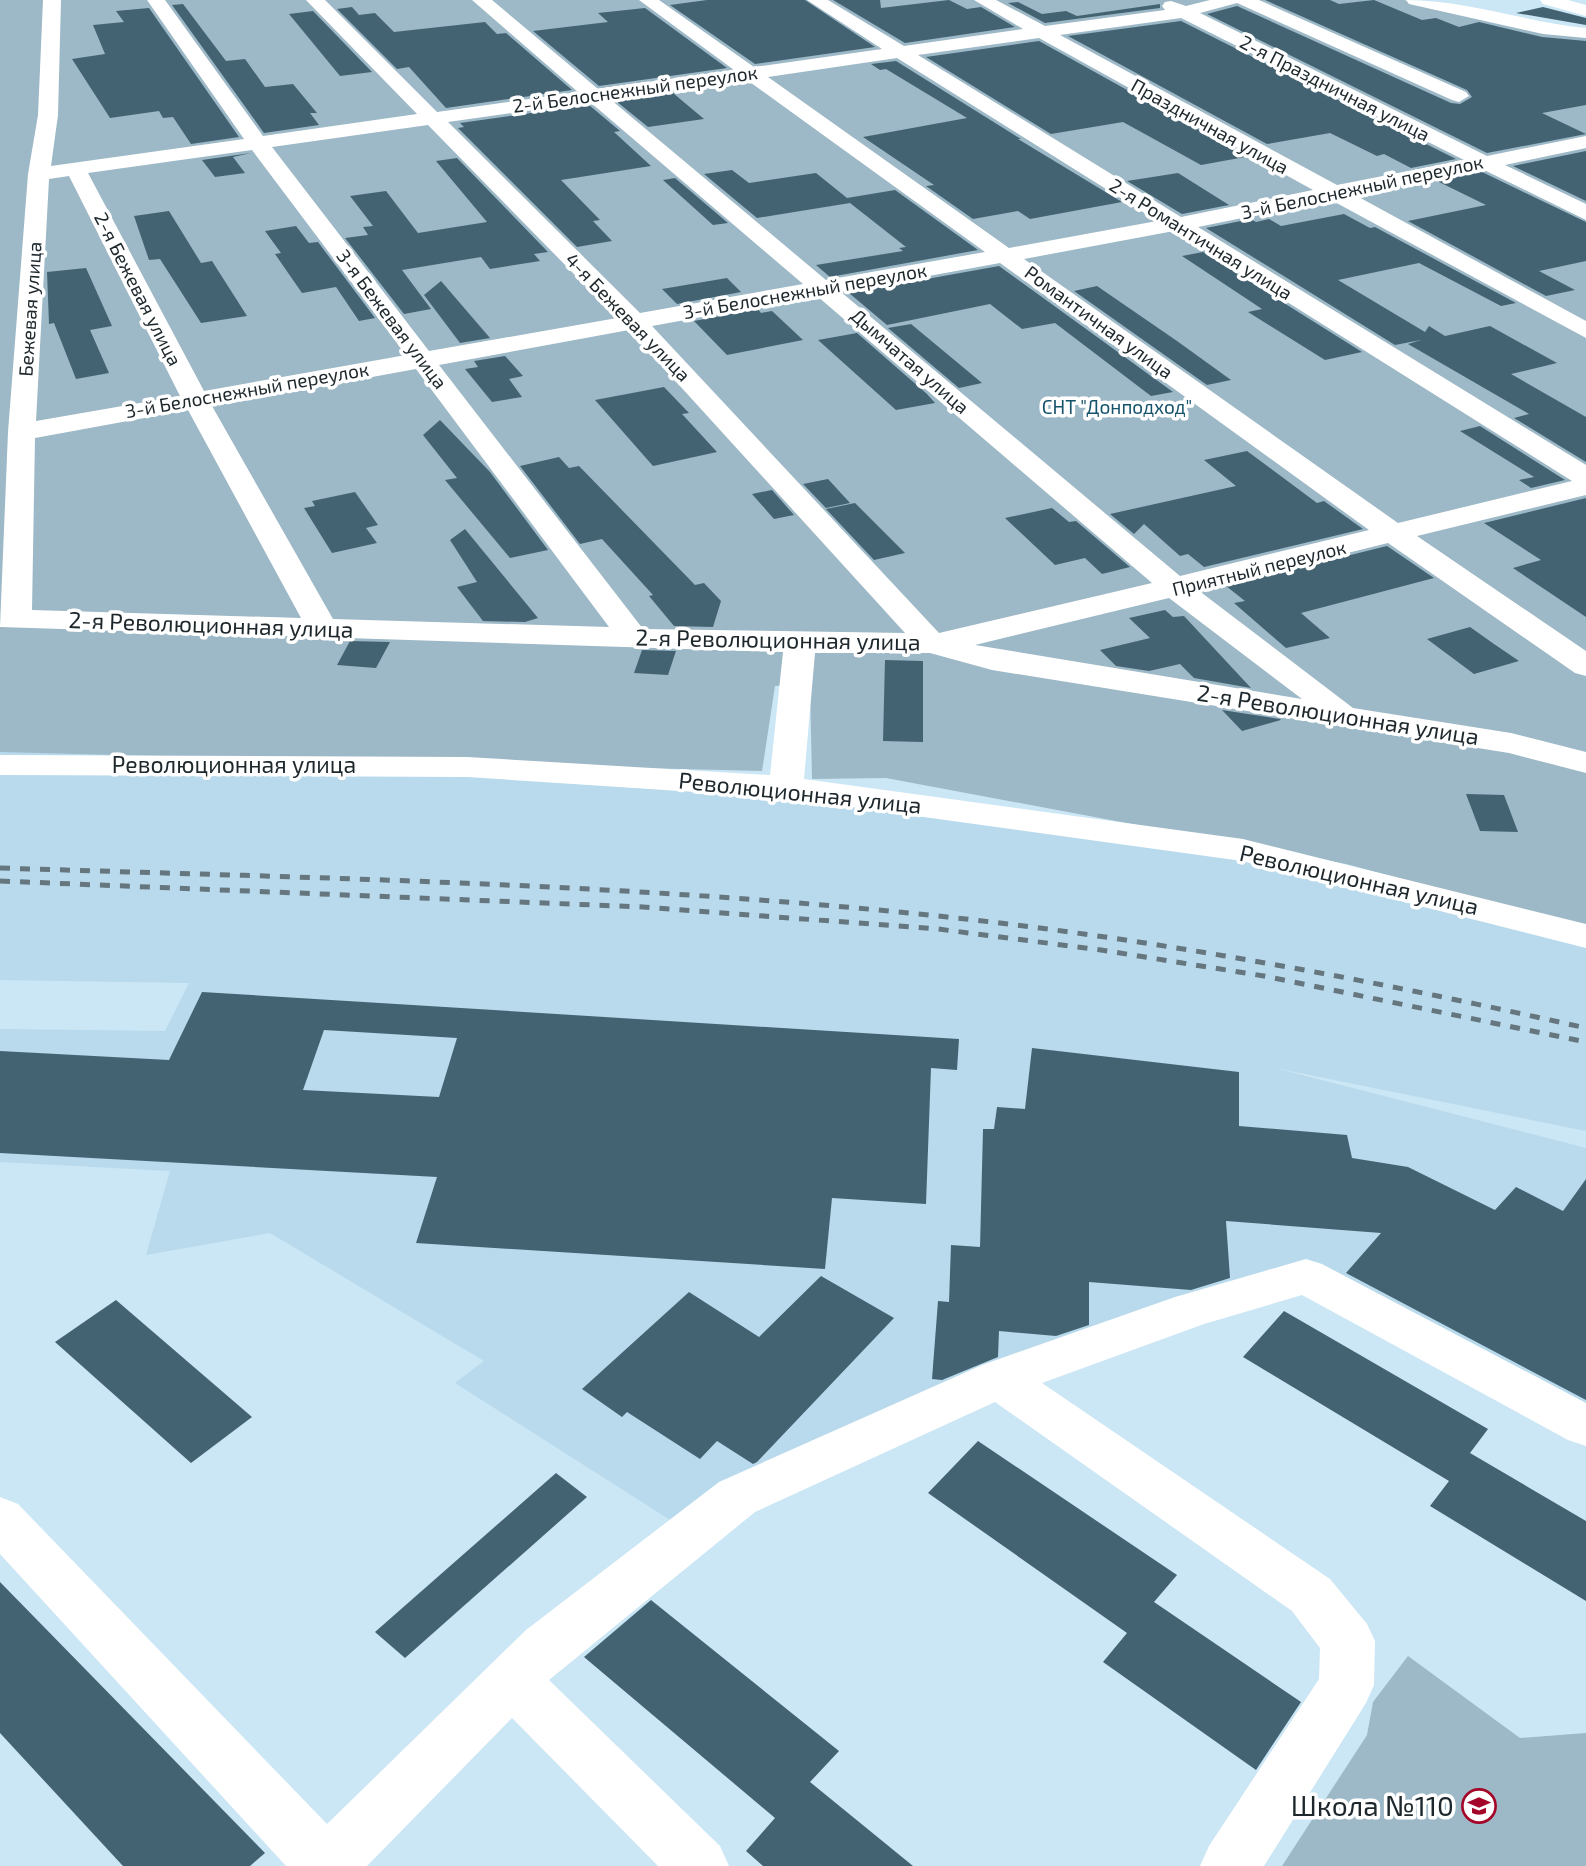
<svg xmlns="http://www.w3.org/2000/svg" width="1586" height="1866" font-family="'Exo 2',sans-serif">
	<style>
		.built { fill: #b8daec }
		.green { fill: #9db8c6 }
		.building { fill: #446372; fill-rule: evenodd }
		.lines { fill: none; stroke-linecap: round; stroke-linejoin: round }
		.minor { fill: #fff; fill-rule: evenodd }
		.rail { stroke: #65767f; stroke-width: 5; stroke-dasharray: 10 10; stroke-linecap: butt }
		.labels { text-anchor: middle; stroke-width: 7; stroke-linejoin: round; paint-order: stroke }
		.far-street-label { font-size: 19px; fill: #1d272c; stroke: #fff }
		.far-park-label { font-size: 19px; fill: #15526b; stroke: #fff }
		.street-label { font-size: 23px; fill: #1d272c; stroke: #fff }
		.near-poi-label { font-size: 28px; fill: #1d272c; stroke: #fff; text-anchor: end }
	</style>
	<rect width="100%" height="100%" fill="#cbe6f4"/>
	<polygon class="built" points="0,738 816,785 1586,903 1586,1131 1275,1068 1586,1148 1586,1437 1296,1283 1022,1383 752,1501 708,1544 455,1383 484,1361 270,1233 146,1255 170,1171 0,1162 0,1029 165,1031 189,983 0,980"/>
	<g class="green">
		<polygon points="0,0 1404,0 1497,21 1586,34 1586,929 1346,864 886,778 812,779 810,684 775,686 762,771 0,752"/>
		<polygon points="1408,1656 1520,1738 1586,1733 1586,1866 1282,1866 1367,1735 1373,1702"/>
	</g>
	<g class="building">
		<polygon points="707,0 805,0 875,47 755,64 670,5"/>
		<polygon points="833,0 880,0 881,8 949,0 967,9 981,7 1015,27 905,43"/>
		<polygon points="1265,0 1330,0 1339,4 1374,0 1422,20 1436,18 1459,27 1479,22 1542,37 1586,41 1586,105 1542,113 1586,134 1487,153 1207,14 1237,6 1451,103 1460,104 1472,97 1467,90"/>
		<polygon points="1018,2 1042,14 1066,11 1077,16 1160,4 1160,8 1045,23 1008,3"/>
		<polygon points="183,4 226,61 245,59 265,87 293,84 317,113 310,113 319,125 264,133 172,5"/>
		<polygon points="352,7 359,15 375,13 394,32 485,22 497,34 506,33 572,90 446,108 409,67 397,69 337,9"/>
		<polygon points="1543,7 1586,18 1586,25 1516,13"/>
		<polygon points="149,8 239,137 191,144 173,117 163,118 159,111 110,118 72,59 105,54 93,25 124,22 116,11"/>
		<polygon points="645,8 727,68 599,86 533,31 608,22 598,13"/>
		<polygon points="313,11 372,72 340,76 289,14"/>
		<polygon points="1181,21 1456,159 1411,168 1384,154 1377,156 1330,133 1267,144 1068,36"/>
		<polygon points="1039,41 1235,150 1245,157 1201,165 1123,122 1051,134 926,57"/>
		<polygon points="896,61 1021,139 1018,139 1122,202 1030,219 1018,211 973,219 926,186 934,185 863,137 967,118 886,69 880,70 871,64"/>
		<polygon points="673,93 704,119 648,127 616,101"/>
		<polygon points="589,105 620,131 614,132 651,166 561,180 600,220 593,221 612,241 577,247 458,128 464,127 460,123"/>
		<polygon points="1586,151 1586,201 1513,166"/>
		<polygon points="251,153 233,157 245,173 215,177 202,160"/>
		<polygon points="457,158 548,252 534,254 540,261 490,269 481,257 402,270 431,309 404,314 345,238 368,235 363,227 373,226 350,196 386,191 418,233 487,222 436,161"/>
		<polygon points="732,170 749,183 816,173 847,198 895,190 978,250 830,277 816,265 903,251 899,248 906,247 850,203 757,218 704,174"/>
		<polygon points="1482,172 1586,222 1586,261 1539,271 1575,290 1546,296 1408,221 1486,205 1437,181"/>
		<polygon points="1178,173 1229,205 1182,214 1127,181"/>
		<polygon points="675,178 728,223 713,225 663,180"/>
		<polygon points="169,211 201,263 212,261 247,316 201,323 160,259 149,260 134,216"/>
		<polygon points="1344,214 1370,228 1375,227 1516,303 1501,306 1419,263 1338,280 1425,332 1429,326 1445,336 1490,326 1557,363 1511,374 1586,417 1586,462 1514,418 1529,414 1408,344 1421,340 1395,345 1206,228 1251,219 1256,222 1269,219 1281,226"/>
		<polygon points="296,226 309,243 318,242 375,318 359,321 336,287 302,293 275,254 281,253 265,231"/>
		<polygon points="1203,252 1362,352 1325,360 1248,312 1262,309 1182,256"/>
		<polygon points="999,266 1173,392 1151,396 1055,323 1022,329 990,304 887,325 849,293"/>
		<polygon points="86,268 112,326 90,330 109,373 76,379 54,323 49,324 47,272"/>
		<polygon points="727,278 741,292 677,304 662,289"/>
		<polygon points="441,281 490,338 460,343 424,295"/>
		<polygon points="1097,286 1177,341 1231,380 1207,385 1074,291"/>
		<polygon points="758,309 761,313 772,311 803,340 727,355 694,321"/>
		<polygon points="911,324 982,383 959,388 888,328"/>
		<polygon points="857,333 927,394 935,403 896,410 818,340"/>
		<polygon points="505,356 523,376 509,379 522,397 492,402 465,369 478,367 474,361"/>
		<polygon points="664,387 689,413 682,414 717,452 653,466 595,400"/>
		<polygon points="440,420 490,472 548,550 510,558 445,480 457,478 423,435"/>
		<polygon points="1480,426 1565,480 1531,488 1519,480 1534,477 1460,431"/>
		<polygon points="1247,451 1317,503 1324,501 1363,529 1204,567 1188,554 1180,556 1144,524 1134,534 1110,514 1236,486 1204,460"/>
		<polygon points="559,457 569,468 579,466 695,585 704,583 721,601 713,627 674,626 649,596 653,595 602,539 580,544 520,466"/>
		<polygon points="828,479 850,503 826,508 803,484"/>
		<polygon points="772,490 794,515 774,519 752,494"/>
		<polygon points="355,492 378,525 366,528 377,543 332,553 304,508 315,506 312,501"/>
		<polygon points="1586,498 1586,617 1513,568 1541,560 1484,523"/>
		<polygon points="855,503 905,553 874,560 826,509"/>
		<polygon points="1052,508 1069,522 1076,521 1130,567 1102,574 1085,558 1055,565 1005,518"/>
		<polygon points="465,529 538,618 525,622 483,621 457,587 477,582 450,540"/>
		<polygon points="1387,546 1434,578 1301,613 1330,638 1286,648 1234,603 1245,601 1226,586"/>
		<polygon points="1165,610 1173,617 1184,616 1251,688 1194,678 1180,664 1149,671 1116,666 1100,650 1150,638 1129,618"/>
		<polygon points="1470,627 1494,644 1519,661 1474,674 1427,639"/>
		<polygon points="350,641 390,642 376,668 337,665"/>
		<polygon points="642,650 676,651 668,675 634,673"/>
		<polygon points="885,660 923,661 923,742 883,741"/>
		<polygon points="1222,710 1280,719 1281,720 1242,731"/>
		<polygon points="1466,794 1504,795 1518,832 1480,831"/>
		<path d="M202,992L959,1039L957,1070L931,1068L926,1204L832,1198L825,1269L416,1243L437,1177L0,1153V1051L169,1060ZM324,1030L457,1038L439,1097L303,1090Z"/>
		<polygon points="1032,1048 1239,1072 1239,1126 1347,1135 1352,1158 1408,1167 1495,1210 1516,1187 1563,1211 1586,1179 1586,1400 1346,1273 1381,1233 1226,1221 1230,1278 1191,1290 1089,1282 1089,1325 1056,1336 999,1331 998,1357 942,1380 932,1379 938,1301 949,1302 951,1245 980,1247 983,1129 994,1129 997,1107 1025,1109"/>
		<polygon points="821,1276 894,1318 757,1462 753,1464 717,1441 700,1459 627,1412 622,1417 582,1389 689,1292 759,1337"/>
		<polygon points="116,1300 252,1417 191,1463 55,1342"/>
		<polygon points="1284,1311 1488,1429 1470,1453 1586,1521 1586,1601 1430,1506 1449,1481 1243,1357"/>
		<polygon points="978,1441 1177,1575 1154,1602 1301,1702 1256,1770 1103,1662 1127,1633 928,1493"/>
		<polygon points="556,1473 587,1497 405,1658 375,1632"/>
		<polygon points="0,1582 265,1853 250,1866 123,1866 0,1733"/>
		<polygon points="651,1600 839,1751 810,1782 913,1866 763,1866 746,1851 775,1818 584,1657"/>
	</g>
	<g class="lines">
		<g class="minor">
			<path d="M43,0H61L58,115L51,166L244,139L147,0H165L263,136L417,114L306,0H325L437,112L578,92L472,0H492L598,89L734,70L639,0H659L754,67L882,49L807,0H828L904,46L1023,29L974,0H996L1045,26L1165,10L1162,6L1165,2L1171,1L1186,6L1210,0H1259L1466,92L1469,96L1459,102L1452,100L1237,3L1200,13L1487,156L1586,136V148L1505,165L1586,204V220L1482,169L1355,195L1586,321V338L1331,200L1198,227L1586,465V495L1417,536L1586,651V676L1575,673L1388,543L1198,590L1353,708L1511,733L1586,752V773L1509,753L992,670L930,653H815L804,779L1243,839L1586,924V948L1242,861L786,798L467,777L0,775V755L467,757L770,775L783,652L0,627L8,432L28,174L38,115ZM1181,18L1464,160L1337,185L1060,35ZM1039,38L1313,190L1181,217L918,55ZM897,58L1157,221L1009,248L768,77ZM747,80L985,252L826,280L610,99ZM590,102L803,284L640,313L448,122ZM428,125L617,318L429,351L272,147ZM252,150L406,355L204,391L88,173ZM69,176L180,396L36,421L49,179ZM1174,231L1572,481L1398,523L1024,259ZM1000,263L1369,530L1180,576L841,292ZM817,296L1152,583L939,633L652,326ZM629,330L905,633L643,629L439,365ZM416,369L609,627L333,619L212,406ZM188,410L301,618L32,610L35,438ZM1169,598L1302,699L975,645Z"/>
			<path d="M1406,0C1467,0 1525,22 1586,28V38L1543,34L1409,4Z"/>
			<polygon points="1540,0 1568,0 1586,5 1586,16 1543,4"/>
			<polygon points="1306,1259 1322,1264 1586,1403 1586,1446 1568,1440 1302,1295 1204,1324 1042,1383 1330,1579 1367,1624 1375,1641 1374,1685 1366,1703 1264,1866 1200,1866 1209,1846 1319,1679 1320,1648 1292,1611 995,1402 755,1512 549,1680 720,1846 729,1866 658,1866 512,1718 367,1866 286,1866 0,1554 0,1497 18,1504 327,1824 526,1630 719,1482 982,1365 1175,1297"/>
		</g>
		<g class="rail">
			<path d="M0,868C313,878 626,883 938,916C1156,939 1372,980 1586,1028"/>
			<polyline points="0,881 643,907 938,929 1101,950 1264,976 1586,1042"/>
		</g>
	</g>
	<defs>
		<g id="school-ring" transform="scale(1.75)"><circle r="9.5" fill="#fff" stroke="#a30628" stroke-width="1.5"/><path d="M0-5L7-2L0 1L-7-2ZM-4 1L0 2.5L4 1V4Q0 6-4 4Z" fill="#a30628"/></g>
	</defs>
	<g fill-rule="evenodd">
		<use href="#school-ring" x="1479" y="1806"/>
	</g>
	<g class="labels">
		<g class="far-street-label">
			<text transform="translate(1335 88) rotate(27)" y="7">2-я Праздничная улица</text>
			<text transform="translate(635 89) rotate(-8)" y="7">2-й Белоснежный переулок</text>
			<text transform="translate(1210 126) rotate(29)" y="7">Праздничная улица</text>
			<text transform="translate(1362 187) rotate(-12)" y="7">3-й Белоснежный переулок</text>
			<text transform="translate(1201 239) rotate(32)" y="7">2-я Романтичная улица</text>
			<text transform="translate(138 289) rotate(63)" y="7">2-я Бежевая улица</text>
			<text transform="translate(805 291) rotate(-10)" y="7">3-й Белоснежный переулок</text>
			<text transform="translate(30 309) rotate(-86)" y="7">Бежевая улица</text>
			<text transform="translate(628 317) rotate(46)" y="7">4-я Бежевая улица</text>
			<text transform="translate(392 319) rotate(53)" y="7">3-я Бежевая улица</text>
			<text transform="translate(1099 322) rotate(36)" y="7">Романтичная улица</text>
			<text transform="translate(910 361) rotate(41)" y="7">Дымчатая улица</text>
			<text transform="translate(247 390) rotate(-10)" y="7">3-й Белоснежный переулок</text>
			<text transform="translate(1259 568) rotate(-14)" y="7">Приятный переулок</text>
		</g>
		<g class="far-park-label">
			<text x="1117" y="414">СНТ "Донподход"</text>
		</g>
		<g class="street-label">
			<text transform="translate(211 625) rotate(2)" y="8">2-я Революционная улица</text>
			<text transform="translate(778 640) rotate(1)" y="8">2-я Революционная улица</text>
			<text transform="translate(1338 715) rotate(9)" y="8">2-я Революционная улица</text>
			<text x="234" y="773">Революционная улица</text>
			<text transform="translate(800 793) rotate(6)" y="8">Революционная улица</text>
			<text transform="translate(1359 880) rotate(13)" y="8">Революционная улица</text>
		</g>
		<g class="near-poi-label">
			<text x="1454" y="1816">Школа №110</text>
		</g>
	</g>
</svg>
